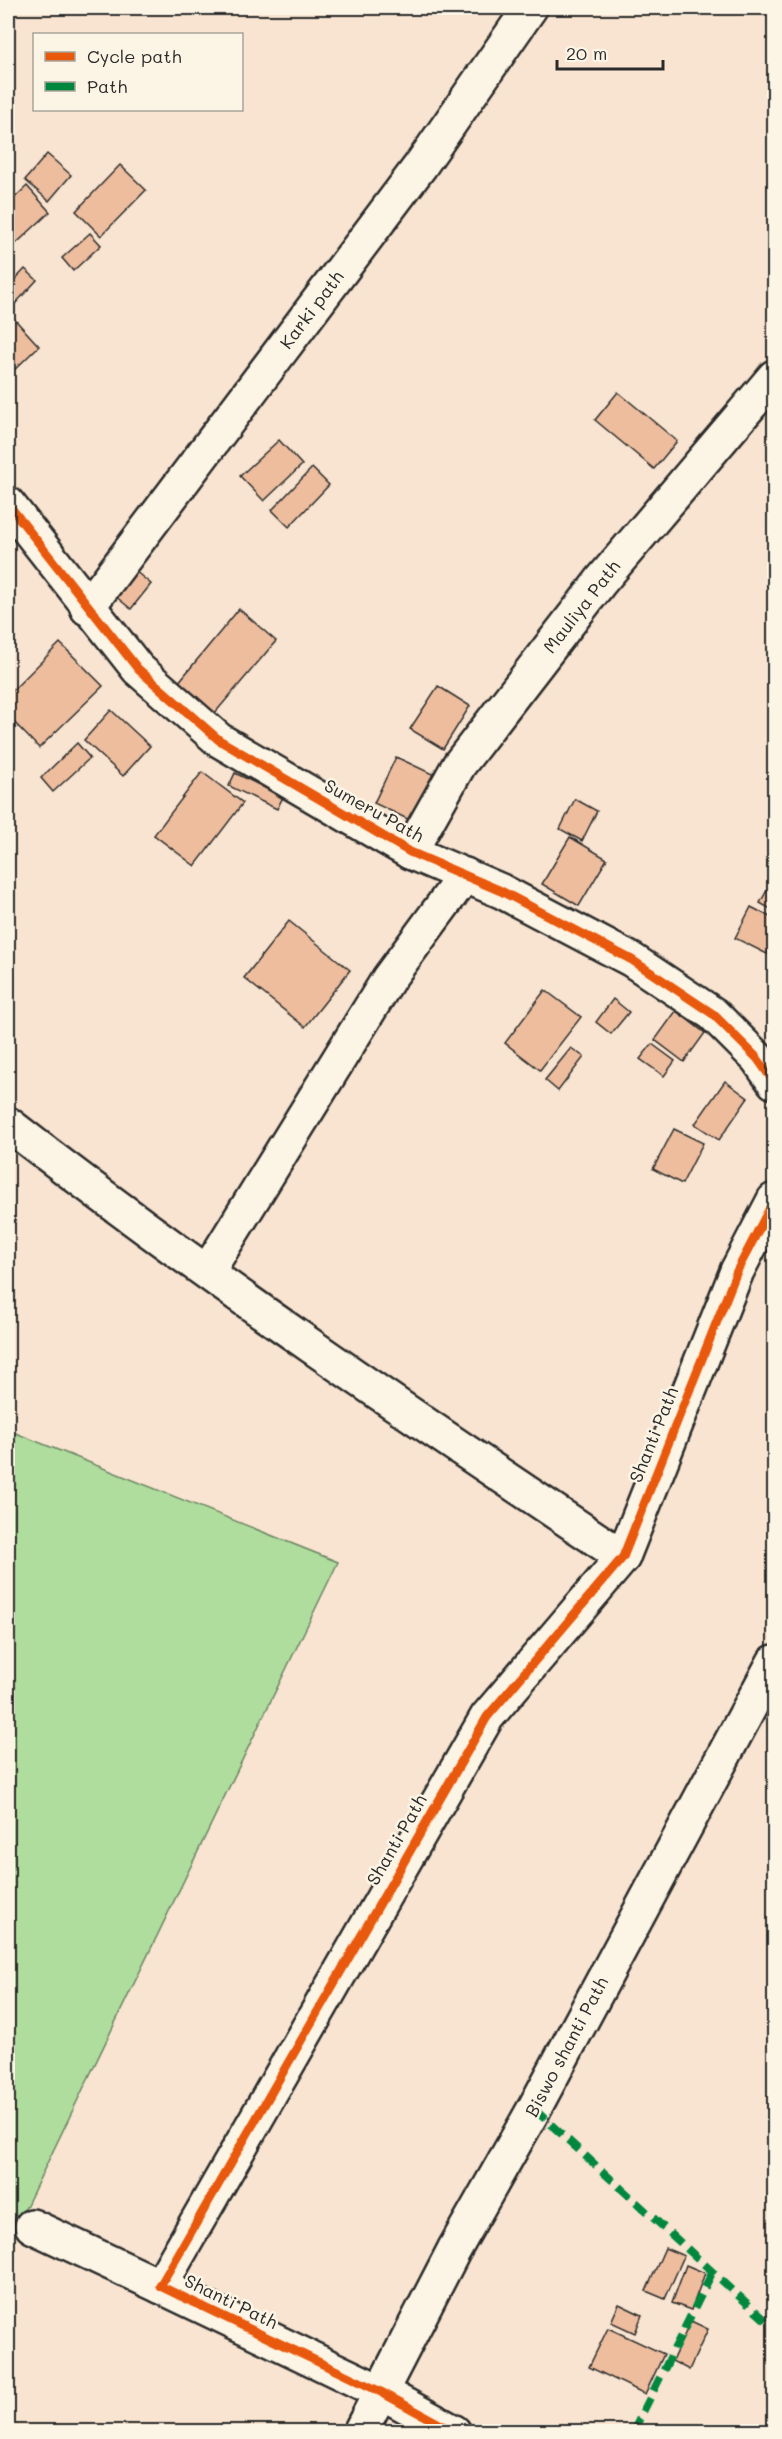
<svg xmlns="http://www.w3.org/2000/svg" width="782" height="2439" font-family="Mali,sans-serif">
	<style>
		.green { fill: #aedd9d; stroke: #6c8464; stroke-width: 1.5 }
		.building { fill: #edbd9e; stroke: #2b2b2b; stroke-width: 1.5 }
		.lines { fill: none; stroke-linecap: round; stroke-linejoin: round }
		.minor-casing { stroke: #2b2b2b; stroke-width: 38 }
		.minor { stroke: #fcf5e5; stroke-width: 33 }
		.quiet { stroke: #00873e; stroke-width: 8; stroke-dasharray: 15 8; stroke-linecap: butt }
		.cycleway-casing { stroke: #fcf5e5; stroke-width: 13 }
		.cycleway { stroke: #e8590c; stroke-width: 9 }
		.labels { text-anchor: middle; stroke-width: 5; stroke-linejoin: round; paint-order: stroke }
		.street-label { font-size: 18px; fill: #2b2b2b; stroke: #fcf5e5 }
	</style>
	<rect width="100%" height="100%" fill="#f8e4d0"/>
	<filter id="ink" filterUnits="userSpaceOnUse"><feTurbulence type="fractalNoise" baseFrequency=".0167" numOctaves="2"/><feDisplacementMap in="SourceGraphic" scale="12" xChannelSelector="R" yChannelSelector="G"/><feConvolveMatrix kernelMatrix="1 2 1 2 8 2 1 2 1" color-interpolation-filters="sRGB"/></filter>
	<g filter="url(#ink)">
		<polygon class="green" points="8,1430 338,1562 8,2244"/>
		<g class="building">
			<polygon points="47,154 71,175 49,201 25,180"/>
			<polygon points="120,165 146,190 101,236 76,211"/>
			<polygon points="27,186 50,212 8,251 8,204"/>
			<polygon points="90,233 101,245 73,271 62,258"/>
			<polygon points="25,269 37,280 15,304 8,297 8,287"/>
			<polygon points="8,312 39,346 8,376"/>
			<polygon points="618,392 677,441 654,469 595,420"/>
			<polygon points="279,440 302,465 264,501 240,476"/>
			<polygon points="312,468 329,485 289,527 272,510"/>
			<polygon points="129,566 151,584 131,609 109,591"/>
			<polygon points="239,609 276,641 214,714 178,683"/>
			<polygon points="60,643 103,686 39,748 8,716 8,695"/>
			<polygon points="438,686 470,706 443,749 410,729"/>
			<polygon points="111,710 150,746 123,776 84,740"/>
			<polygon points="77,743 90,758 53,792 41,778"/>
			<polygon points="396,757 443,779 422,826 374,803"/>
			<polygon points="202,772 243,803 195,866 154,835"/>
			<polygon points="235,773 283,797 277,809 229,786"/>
			<polygon points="575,799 597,811 582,841 560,829"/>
			<polygon points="570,837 607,859 579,906 542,884"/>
			<polygon points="771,883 774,885 774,911 760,903"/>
			<polygon points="751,907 774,919 774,940 767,954 735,938"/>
			<polygon points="289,921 350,970 305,1027 244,978"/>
			<polygon points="545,990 581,1017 540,1070 505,1043"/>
			<polygon points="613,999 629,1012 611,1034 596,1022"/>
			<polygon points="676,1011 705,1033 684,1062 655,1040"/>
			<polygon points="652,1044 675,1061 664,1076 640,1059"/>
			<polygon points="571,1048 584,1057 558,1091 545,1080"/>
			<polygon points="725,1081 748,1098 719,1140 695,1124"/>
			<polygon points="674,1129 703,1143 682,1184 653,1169"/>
			<polygon points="665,2248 684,2256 665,2299 646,2291"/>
			<polygon points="686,2265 705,2273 691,2310 672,2303"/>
			<polygon points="619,2304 642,2315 635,2333 611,2322"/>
			<polygon points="691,2321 708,2329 689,2370 672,2361"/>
			<polygon points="608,2328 664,2354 645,2394 589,2367"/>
		</g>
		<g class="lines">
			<g class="minor-casing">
				<g id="minor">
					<polyline points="8,504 138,669 219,740 410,852 501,891 632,960 713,1014 757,1058 774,1082"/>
					<polyline points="87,608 421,165 530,8"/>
					<polyline points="410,852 459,765 601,581 774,377"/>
					<path d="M8,1124C206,1278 414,1418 623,1557"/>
					<polyline points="208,1271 389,978 465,875"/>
					<polyline points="32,2226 160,2286"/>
					<polyline points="360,2432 454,2250 534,2109 774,1662"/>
					<polyline points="454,2432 381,2392 160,2286 487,1717 623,1557 737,1271 774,1200"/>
				</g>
			</g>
			<use href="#minor" class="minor"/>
			<g class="quiet">
				<polyline points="534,2109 774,2328"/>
				<polyline points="633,2432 713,2271"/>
			</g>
			<g class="cycleway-casing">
				<g id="cycleway">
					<polyline points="8,504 138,669 219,740 410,852 501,891 632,960 713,1014 757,1058 774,1082"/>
					<polyline points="454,2432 381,2392 160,2286 487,1717 623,1557 737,1271 774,1200"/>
				</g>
			</g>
			<use href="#cycleway" class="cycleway"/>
		</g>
	</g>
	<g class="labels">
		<g class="street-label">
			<text transform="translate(312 310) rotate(-53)" y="6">Karki path</text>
			<text transform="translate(582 607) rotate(-52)" y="6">Mauliya Path</text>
			<text transform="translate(374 811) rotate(29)" y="6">Sumeru Path</text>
			<text transform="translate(654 1435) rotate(-68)" y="6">Shanti Path</text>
			<text transform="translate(397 1840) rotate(-60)" y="6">Shanti Path</text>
			<text transform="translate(567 2047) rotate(-62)" y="6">Biswo shanti Path</text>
			<text transform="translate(231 2302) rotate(26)" y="6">Shanti Path</text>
		</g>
	</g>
	<rect width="782" height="2439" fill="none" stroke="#fcf5e5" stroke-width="30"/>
	<rect x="15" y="15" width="752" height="2409" fill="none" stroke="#2b2b2b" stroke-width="2" filter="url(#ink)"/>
	<rect x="33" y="33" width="210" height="78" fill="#fcf5e5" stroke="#a8a49b" stroke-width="1.5"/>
	<rect x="45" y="52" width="30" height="9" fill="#e8590c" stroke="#a8a49b" stroke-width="1.5"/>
	<text x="87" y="63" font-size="18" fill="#2b2b2b">Cycle path</text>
	<rect x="45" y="82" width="30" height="9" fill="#00873e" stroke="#a8a49b" stroke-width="1.5"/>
	<text x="87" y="93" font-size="18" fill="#2b2b2b">Path</text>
	<path d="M557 60v9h106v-9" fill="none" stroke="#2b2b2b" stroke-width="3"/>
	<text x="566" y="60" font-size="18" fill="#2b2b2b" stroke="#fcf5e5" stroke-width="4.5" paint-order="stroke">20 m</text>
</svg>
